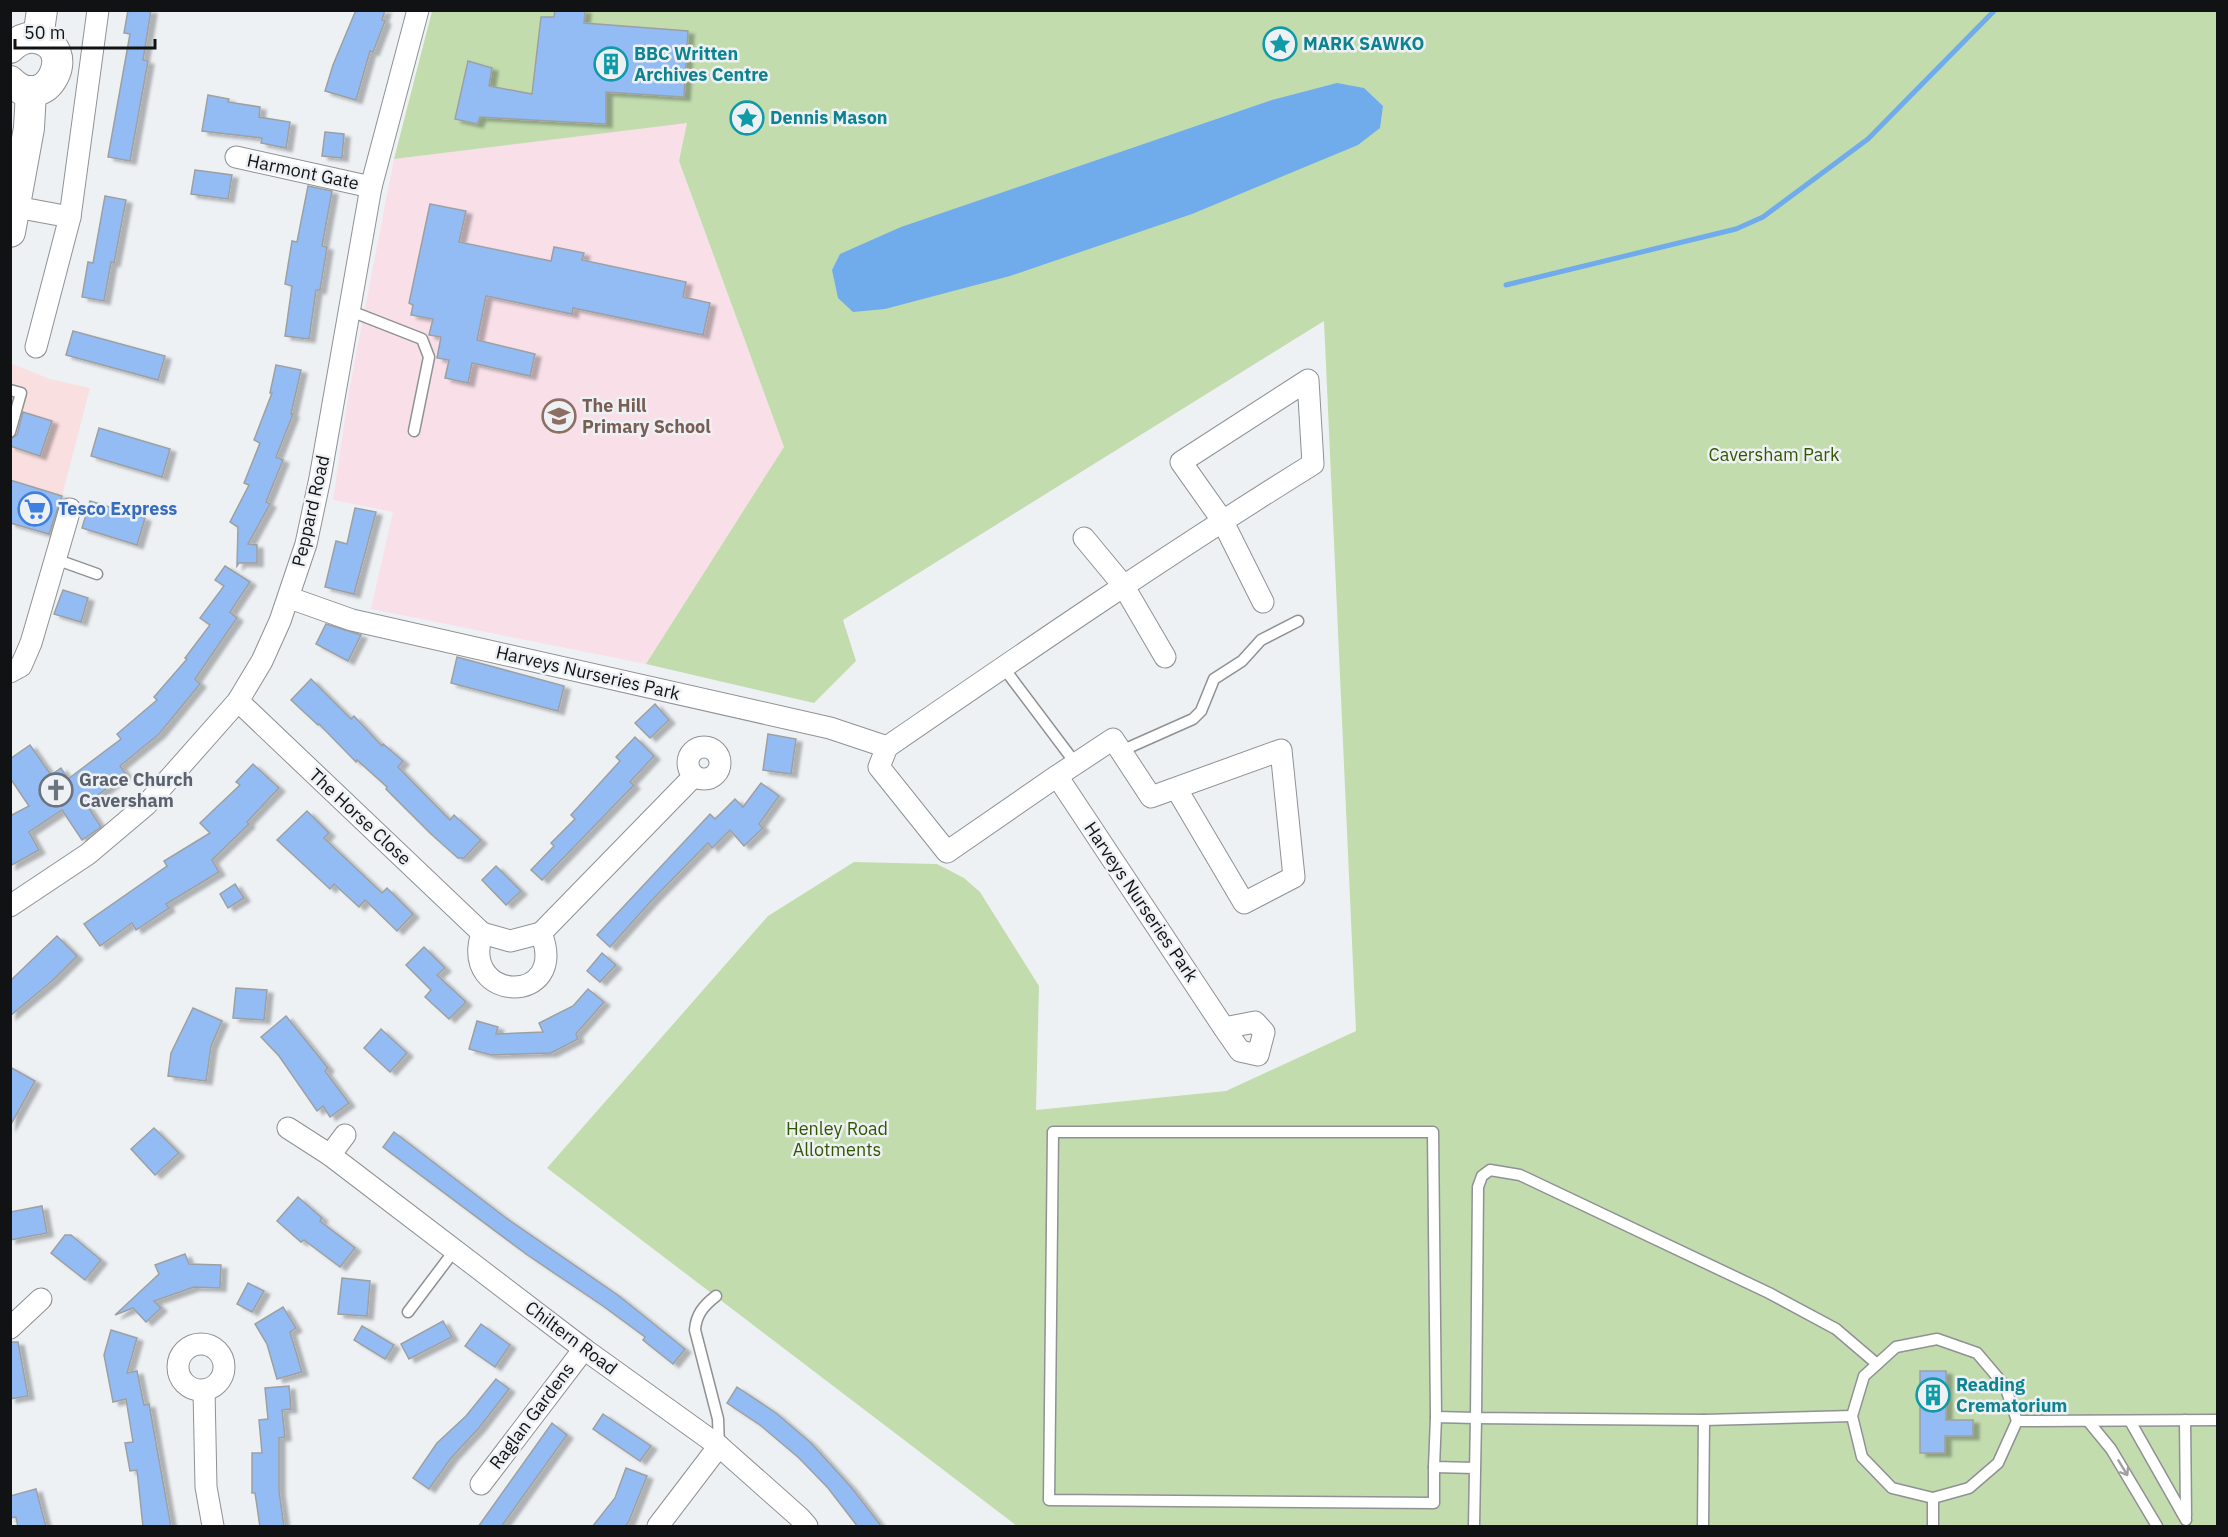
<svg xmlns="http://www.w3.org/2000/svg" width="2228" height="1537" font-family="'IBM Plex Sans',sans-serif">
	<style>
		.commercial { fill: #fadfe0 }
		.education { fill: #f8dfe8 }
		.green { fill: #c2dcae }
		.water { fill: #70abec }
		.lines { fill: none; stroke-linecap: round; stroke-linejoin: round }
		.stream { stroke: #70abec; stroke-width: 5 }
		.building { fill: #94bcf4; stroke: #9da0a3; stroke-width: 1.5; filter: url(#shadow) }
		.lane-casing { stroke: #8f9194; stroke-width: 13 }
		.street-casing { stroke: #8f9194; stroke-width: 23 }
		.secondary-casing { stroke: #8f9194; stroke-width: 32 }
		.lane { stroke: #fff; stroke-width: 10 }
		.street { stroke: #fff; stroke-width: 21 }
		.secondary { stroke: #fff; stroke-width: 30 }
		.oneway { stroke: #a0a0a1 }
		.labels { text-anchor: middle; stroke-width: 5; stroke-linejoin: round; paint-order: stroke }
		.culture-label { font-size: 18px; font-weight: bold; fill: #0d838f; stroke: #eef1f4; text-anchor: start }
		.street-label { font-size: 18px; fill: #111213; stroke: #eef1f4 }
		.education-label { font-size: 18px; font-weight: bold; fill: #785e54; stroke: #eef1f4; text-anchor: start }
		.park-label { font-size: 18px; fill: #325600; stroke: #eef1f4 }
		.shop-label { font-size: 18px; font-weight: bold; fill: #366cbe; stroke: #eef1f4; text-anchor: start }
		.worship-label { font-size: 18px; font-weight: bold; fill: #5b616d; stroke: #eef1f4; text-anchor: start }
	</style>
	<defs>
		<filter id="shadow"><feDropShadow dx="6" dy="3.5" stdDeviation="1.5" flood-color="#0004"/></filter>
	</defs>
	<rect width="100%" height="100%" fill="#eef1f4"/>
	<polygon class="commercial" points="10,363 50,379 90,388 52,535 11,523"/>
	<polygon class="education" points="688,122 679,161 784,447 727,544 646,664 371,609 393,512 333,500 350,386 394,159"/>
	<polygon class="green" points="432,11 2217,11 2217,1526 1017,1526 547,1168 768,916 854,862 937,864 964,878 980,892 1039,986 1036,1110 1226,1091 1356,1031 1324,321 843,620 856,661 814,703 646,664 784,447 679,161 687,123 394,159"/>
	<polygon class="water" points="1337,83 1364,88 1383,106 1380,128 1358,145 1192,214 1010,276 885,309 853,312 838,298 832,270 840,254 901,227 1272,100"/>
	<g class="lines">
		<polyline class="stream" points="1506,285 1736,229 1763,217 1868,139 1995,10"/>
	</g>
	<g class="building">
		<polygon points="128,10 151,10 143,60 148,61 130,161 108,157 130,34 124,33"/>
		<polygon points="356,10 385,10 382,20 385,21 373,52 370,51 356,100 325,91 333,65"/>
		<polygon points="555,10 585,10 584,23 688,31 684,97 606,92 606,124 480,117 477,124 455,119 468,61 492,68 489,86 532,94 541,17 554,17"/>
		<polygon points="208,95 229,99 228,102 260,107 259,117 290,122 286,148 261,143 262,138 202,131"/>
		<polygon points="325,132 344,134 342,158 322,156"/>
		<polygon points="195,170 232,175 228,199 191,194"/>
		<polygon points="308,186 332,191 322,246 327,247 320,290 316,290 309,339 285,336 292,286 285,284 292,241 297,242"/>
		<polygon points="105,196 126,200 114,263 111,262 104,301 82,297 88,262 93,263"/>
		<polygon points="430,204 466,211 459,242 551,261 554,247 584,253 582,260 686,282 683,297 710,303 703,335 573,308 572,314 486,296 477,340 535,354 530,376 472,363 468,383 445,378 449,360 437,358 441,337 429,335 433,319 411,315 413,305 409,303"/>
		<polygon points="73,331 165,356 158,380 66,355"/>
		<polygon points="276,365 301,370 291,414 293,414 276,457 283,460 266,502 270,504 248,544 257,545 257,563 239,563 237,566 238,527 230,522 249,485 244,483 260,443 254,440 272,393 270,393"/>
		<polygon points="23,412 52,421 40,456 10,446 10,439 17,435"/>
		<polygon points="99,428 170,449 162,477 91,456"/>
		<polygon points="10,480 62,496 49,534 10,523"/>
		<polygon points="90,501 145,518 137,545 82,528"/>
		<polygon points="355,508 376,512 354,594 325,587 336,541 347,544"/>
		<polygon points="225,566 250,582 230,612 237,618 195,679 200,684 159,734 120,766 126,774 86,804 101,827 82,840 62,810 29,832 39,850 10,866 10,816 29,806 10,778 10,759 30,745 51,775 61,768 68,779 121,739 117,734 157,700 154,697 187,659 185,658 210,625 200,618 224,586 215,580"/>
		<polygon points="63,590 88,598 81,622 54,614"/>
		<polygon points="326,624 361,635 348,661 316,644"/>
		<polygon points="457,657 564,686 558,711 451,683"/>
		<polygon points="311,679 351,719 354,716 382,746 383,744 403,761 398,767 450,820 454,815 481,840 464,858 458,858 431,834 386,789 387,787 357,760 356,762 319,724 318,725 291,700"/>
		<polygon points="655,704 669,720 650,738 635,723"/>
		<polygon points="768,734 796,739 791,774 763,770"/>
		<polygon points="635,737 654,756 630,782 634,785 542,880 531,870 554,846 551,843 575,819 571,815 620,761 616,757"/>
		<polygon points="253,764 279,788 247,822 249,824 212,860 219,872 166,904 169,908 136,930 132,923 100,946 84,924 167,866 164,861 210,833 200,823 240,785 236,782"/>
		<polygon points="761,783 779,796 759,824 763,828 744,846 730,830 712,848 708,843 652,900 610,947 597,935 710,814 715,819 735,799 743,807"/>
		<polygon points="307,811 329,833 324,838 382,893 387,888 413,914 397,931 365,900 359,907 334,884 330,889 277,840"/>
		<polygon points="496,866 521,891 506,905 482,880"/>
		<polygon points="235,884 244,898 228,908 220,894"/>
		<polygon points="57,936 77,956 52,981 10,1016 10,981"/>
		<polygon points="424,947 445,968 437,975 466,1002 449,1019 425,997 431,990 406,965"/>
		<polygon points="602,953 616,965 600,982 587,971"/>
		<polygon points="236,988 267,990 264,1020 233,1018"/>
		<polygon points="588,989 604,1002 576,1034 578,1039 551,1053 491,1055 469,1049 477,1021 498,1027 496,1034 543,1032 539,1023 573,1006"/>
		<polygon points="193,1008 222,1021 211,1046 206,1081 168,1076 171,1053"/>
		<polygon points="286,1016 328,1068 325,1071 349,1103 330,1117 323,1106 317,1111 279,1056 261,1037"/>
		<polygon points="381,1029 407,1053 390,1072 364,1048"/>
		<polygon points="10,1067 35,1081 10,1126"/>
		<polygon points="154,1128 179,1153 155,1175 131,1149"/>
		<polygon points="394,1132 506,1218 619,1296 685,1349 673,1364 643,1340 645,1337 603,1306 526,1254 383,1147"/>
		<polygon points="298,1197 322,1218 320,1221 355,1248 340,1267 304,1240 301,1242 277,1221"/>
		<polygon points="42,1206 47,1233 10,1240 10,1212"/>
		<polygon points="65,1235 71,1235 101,1260 85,1280 51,1253"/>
		<polygon points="185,1254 189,1264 221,1265 220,1288 194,1287 154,1301 161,1308 146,1322 133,1308 115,1315 159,1274 155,1265"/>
		<polygon points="342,1278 370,1281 367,1316 338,1314"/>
		<polygon points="248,1283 264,1291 252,1312 237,1304"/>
		<polygon points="283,1307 296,1328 290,1332 302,1372 277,1379 267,1344 255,1324"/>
		<polygon points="443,1321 452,1337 409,1359 401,1344"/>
		<polygon points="481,1324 510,1345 495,1367 465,1346"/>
		<polygon points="362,1326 394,1345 385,1359 354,1340"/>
		<polygon points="111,1330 137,1338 127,1373 137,1371 144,1405 149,1404 171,1527 143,1527 137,1470 130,1471 125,1443 133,1442 126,1399 113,1402 104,1355"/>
		<polygon points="10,1342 18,1342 28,1396 10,1399"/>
		<polygon points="1920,1371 1946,1371 1946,1420 1973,1420 1973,1436 1945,1436 1945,1453 1920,1453"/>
		<polygon points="496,1379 509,1389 479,1428 451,1458 429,1489 413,1478 437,1443 466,1416"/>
		<polygon points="289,1386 291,1409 282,1410 285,1437 279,1438 279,1491 284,1527 260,1527 255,1493 252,1493 252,1453 262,1453 259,1420 268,1419 265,1388"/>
		<polygon points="737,1387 776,1413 811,1443 851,1487 882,1527 858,1527 828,1488 799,1458 760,1425 727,1403"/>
		<polygon points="603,1414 651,1446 640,1461 593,1429"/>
		<polygon points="552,1423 567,1435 501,1527 478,1527"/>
		<polygon points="626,1468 647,1476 629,1521 625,1527 592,1527 615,1498"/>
		<polygon points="36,1489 46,1527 18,1527 16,1517 10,1518 10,1496"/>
	</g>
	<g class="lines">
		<g class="lane-casing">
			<g id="lane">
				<polyline points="348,310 422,339 429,357 414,431"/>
				<polyline points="10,390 21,393 10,432"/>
				<polyline points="55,559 97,574"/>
				<polyline points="1003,667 1076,764"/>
				<polyline points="1121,751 1193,719 1201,711 1214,679 1242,661 1261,640 1298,621"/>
				<path d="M716,1296C703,1306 696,1315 695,1330L718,1419L719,1446"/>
				<polyline points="408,1312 454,1251"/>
				<polygon points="1937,1339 1977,1353 2005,1386 2017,1421 1998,1463 1969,1488 1933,1498 1892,1488 1862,1457 1852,1416 1864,1376 1896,1347"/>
				<polyline points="1852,1416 1704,1420 1476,1418 1478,1187 1482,1176 1490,1170 1520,1175 1769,1293 1836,1329 1877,1364"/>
				<polyline points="2185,1420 2186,1516"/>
				<polyline points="2017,1421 2218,1420"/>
				<polyline points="2088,1421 2111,1449 2157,1526"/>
				<polyline points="2130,1421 2186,1520"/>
				<polyline points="1434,1467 1434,1503 1049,1500 1053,1132 1433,1132 1436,1417"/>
				<polyline points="1933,1498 1933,1526"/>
				<polyline points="1474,1526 1476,1418 1436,1417 1434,1467 1475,1468"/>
				<polyline points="1703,1526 1704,1420"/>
			</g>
		</g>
		<g class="street-casing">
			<g id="street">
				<polyline points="236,157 371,187"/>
				<polyline points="16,207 70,217"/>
				<polyline points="36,347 70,217 98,10"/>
				<polyline points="1084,538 1123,585 1165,657"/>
				<polyline points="290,598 352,620 830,728 887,747"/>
				<polyline points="10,672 21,666 31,643 70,509"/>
				<polyline points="238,701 482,933"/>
				<circle cx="704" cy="763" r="16"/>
				<polyline points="1057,776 1113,739 1151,797 1281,750 1294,877 1244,903 1176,788"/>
				<polyline points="10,906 88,854 146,805 238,701 262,661 280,621 306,544 320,478 371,187 418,10"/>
				<path d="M482,933L510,941L541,933C570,1006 459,1004 482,933Z"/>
				<polyline points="541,933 694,776"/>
				<path d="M1224,1028L1255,1022L1264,1032L1258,1055L1240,1051L1224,1028L1057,776L947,852L879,767L887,747C1028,650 1168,554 1313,464L1308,380L1181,462L1222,520L1263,602"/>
				<polyline points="288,1128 330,1155 584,1349 719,1446 799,1517 807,1526"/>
				<polyline points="330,1155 345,1135"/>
				<polyline points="10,1328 41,1299"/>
				<circle cx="201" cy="1367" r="23"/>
				<polyline points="204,1390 206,1487 213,1526"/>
				<polyline points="481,1484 584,1349"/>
				<polyline points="658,1526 719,1446"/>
			</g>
		</g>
		<g class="secondary-casing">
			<g id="secondary">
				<polyline points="38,38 42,10"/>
				<path d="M10,48C17,41 25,37 35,38C81,45 47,118 10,81"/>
				<polyline points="10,232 29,128 31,91"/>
			</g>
		</g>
		<use href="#lane" class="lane"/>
		<use href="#street" class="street"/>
		<use href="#secondary" class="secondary"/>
	</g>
	<defs><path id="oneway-shaft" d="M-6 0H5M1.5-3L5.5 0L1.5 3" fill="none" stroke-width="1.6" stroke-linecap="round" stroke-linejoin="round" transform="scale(1.5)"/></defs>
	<use class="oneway" href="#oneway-shaft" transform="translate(2123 1468) rotate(59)"/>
	<defs>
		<g id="sight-ring" transform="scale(1.725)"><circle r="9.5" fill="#eef1f4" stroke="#0f9aa8" stroke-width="1.5"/><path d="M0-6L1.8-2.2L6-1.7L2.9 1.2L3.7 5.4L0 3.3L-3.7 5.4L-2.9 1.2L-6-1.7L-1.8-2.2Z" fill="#0f9aa8"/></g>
		<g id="building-ring" transform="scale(1.725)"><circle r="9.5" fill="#eef1f4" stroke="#0f9aa8" stroke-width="1.5"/><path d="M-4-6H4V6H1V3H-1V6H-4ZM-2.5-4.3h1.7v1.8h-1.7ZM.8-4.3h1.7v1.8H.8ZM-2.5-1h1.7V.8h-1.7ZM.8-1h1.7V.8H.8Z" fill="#0f9aa8"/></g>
		<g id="school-ring" transform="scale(1.725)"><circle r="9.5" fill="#eef1f4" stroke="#8d6e63" stroke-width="1.5"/><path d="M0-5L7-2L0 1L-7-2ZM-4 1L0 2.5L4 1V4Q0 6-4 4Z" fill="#8d6e63"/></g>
		<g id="supermarket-ring" transform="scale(1.725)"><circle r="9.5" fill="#eef1f4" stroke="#3f7fe0" stroke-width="1.5"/><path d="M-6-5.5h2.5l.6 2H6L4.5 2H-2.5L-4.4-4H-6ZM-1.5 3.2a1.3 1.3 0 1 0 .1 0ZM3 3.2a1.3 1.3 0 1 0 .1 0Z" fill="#3f7fe0"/></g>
		<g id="church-ring" transform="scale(1.725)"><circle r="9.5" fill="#eef1f4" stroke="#6b7280" stroke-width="1.5"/><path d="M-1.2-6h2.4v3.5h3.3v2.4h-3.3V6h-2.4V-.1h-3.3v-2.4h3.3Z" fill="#6b7280"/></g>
	</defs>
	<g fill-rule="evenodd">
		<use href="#sight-ring" x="1280" y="44"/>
		<use href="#building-ring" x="611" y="64"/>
		<use href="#sight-ring" x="747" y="118"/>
		<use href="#school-ring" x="559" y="416"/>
		<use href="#supermarket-ring" x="35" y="509"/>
		<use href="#church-ring" x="56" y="790"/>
		<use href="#building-ring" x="1933" y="1395"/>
	</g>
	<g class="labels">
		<g class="culture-label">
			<text x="1303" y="50">MARK SAWKO</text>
			<text x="634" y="60">BBC Written<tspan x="634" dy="21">Archives Centre</tspan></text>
			<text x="770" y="124">Dennis Mason</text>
			<text x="1956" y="1391">Reading<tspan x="1956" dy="21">Crematorium</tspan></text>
		</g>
		<g class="street-label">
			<text transform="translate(303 172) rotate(12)" y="6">Harmont Gate</text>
			<text transform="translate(311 511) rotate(-77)" y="6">Peppard Road</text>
			<text transform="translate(588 673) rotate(13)" y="6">Harveys Nurseries Park</text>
			<text transform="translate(360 817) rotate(43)" y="6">The Horse Close</text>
			<text transform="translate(1141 902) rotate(56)" y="6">Harveys Nurseries Park</text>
			<text transform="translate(571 1338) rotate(37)" y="6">Chiltern Road</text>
			<text transform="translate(532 1416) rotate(-53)" y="6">Raglan Gardens</text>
		</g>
		<g class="education-label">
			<text x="582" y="412">The Hill<tspan x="582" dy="21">Primary School</tspan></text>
		</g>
		<g class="park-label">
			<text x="1774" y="461">Caversham Park</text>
			<text x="837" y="1135">Henley Road<tspan x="837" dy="21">Allotments</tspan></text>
		</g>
		<g class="shop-label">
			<text x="58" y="515">Tesco Express</text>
		</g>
		<g class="worship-label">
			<text x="79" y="786">Grace Church<tspan x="79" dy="21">Caversham</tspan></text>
		</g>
	</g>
	<rect width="2228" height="1537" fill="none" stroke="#111213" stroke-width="24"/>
	<path d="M15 39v9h140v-9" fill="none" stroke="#111213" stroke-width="3"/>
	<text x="24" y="39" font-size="18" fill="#111213" stroke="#eef1f4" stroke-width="4.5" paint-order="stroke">50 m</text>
</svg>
